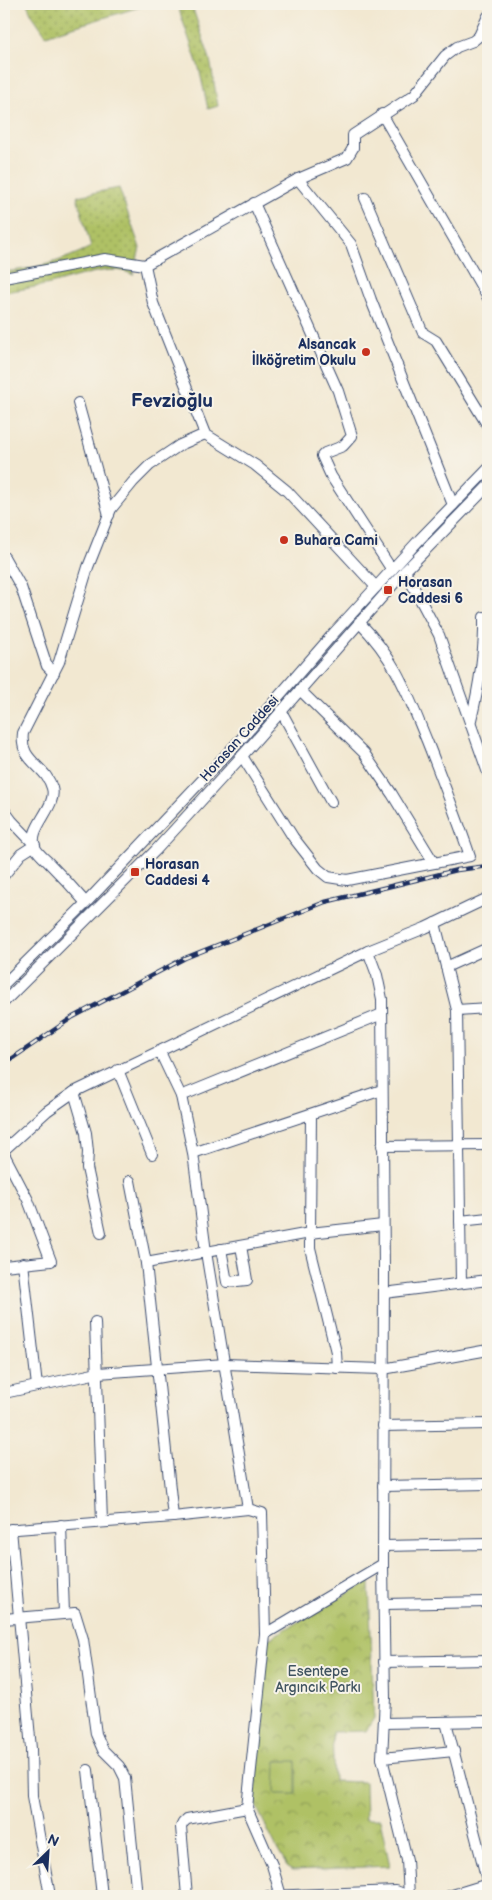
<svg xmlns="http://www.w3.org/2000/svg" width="492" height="1900" font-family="'Balsamiq Sans',sans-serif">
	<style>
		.grass { fill: url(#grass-dots); stroke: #657862 }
		.park { fill: url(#park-crowns); stroke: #657862 }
		.pitch { fill: #afc165; stroke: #657862 }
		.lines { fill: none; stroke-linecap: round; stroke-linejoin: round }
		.minor-casing { stroke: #3b4b6f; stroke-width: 12 }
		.minor { stroke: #fff; stroke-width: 10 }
		.rail-casing { stroke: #1b2f5e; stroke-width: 4.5 }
		.rail { stroke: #f7f3e8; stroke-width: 2.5; stroke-dasharray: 8; stroke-linecap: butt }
		.poi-dot { fill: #c8321e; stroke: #f7f3e8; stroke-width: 2 }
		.labels { text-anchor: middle; stroke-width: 4; stroke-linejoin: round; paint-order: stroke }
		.poi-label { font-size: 14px; font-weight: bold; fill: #1b2f5e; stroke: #f7f3e8; text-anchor: start }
		.street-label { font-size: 14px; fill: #1b2f5e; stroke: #f7f3e8 }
		.park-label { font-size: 14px; fill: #405460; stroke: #f7f3e8 }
		.district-label { font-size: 19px; font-weight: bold; fill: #1b2f5e; stroke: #f7f3e8 }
	</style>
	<defs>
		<pattern id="grass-dots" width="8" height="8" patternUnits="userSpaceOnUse" patternTransform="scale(1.25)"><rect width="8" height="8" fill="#afc165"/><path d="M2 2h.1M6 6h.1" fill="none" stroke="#8e9d56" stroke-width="1.8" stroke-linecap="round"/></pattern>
		<pattern id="park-crowns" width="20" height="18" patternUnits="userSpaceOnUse" patternTransform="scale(1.25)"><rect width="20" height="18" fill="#afc165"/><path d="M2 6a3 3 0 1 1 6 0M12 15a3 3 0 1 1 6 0" fill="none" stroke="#8e9d56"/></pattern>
	</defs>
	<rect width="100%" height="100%" fill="#f7f3e8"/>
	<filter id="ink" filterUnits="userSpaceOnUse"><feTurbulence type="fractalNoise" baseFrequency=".02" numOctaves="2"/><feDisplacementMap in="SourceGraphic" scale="10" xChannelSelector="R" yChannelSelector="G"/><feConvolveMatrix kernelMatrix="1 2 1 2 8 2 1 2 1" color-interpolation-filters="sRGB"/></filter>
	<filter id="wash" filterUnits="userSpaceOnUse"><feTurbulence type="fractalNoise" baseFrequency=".0096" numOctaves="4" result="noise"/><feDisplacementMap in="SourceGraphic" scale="20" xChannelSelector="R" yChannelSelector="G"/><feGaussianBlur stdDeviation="1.12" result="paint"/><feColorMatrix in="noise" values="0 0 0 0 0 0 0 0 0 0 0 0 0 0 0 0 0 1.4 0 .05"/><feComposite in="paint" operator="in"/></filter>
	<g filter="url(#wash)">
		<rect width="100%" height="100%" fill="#f2e8d1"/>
		<g class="grass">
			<polygon points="27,4 150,4 46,35 32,15"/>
			<polygon points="177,4 191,4 193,9 210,59 218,106 208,109 199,68"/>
			<path d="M119,188L140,248L133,275C114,262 71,279 50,284C35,287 19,290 4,292V272C38,268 60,262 91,247L77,196Z"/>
		</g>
		<polygon class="park" points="369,1581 374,1718 366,1731 332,1732 334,1781 365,1782 366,1819 380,1819 390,1866 293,1870 287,1866 277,1849 254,1802 265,1641"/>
		<polygon class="pitch" points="276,1761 296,1761 296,1794 275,1794"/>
	</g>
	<g filter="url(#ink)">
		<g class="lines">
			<g class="minor-casing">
				<g id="minor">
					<polyline points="382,114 488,298"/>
					<polyline points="298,179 351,244 371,300 453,505"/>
					<polyline points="365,198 423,333 436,341 488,426"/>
					<polyline points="254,203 338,391 352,436 343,446 325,453 322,456 331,476 392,570"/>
					<polyline points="145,265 153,303 205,434 255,465 287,491 376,587"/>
					<polyline points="4,278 105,259 145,265 298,179 347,158 353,148 353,135 414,95 445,56 457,47 473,41 479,36 488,16"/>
					<polyline points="78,403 109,515"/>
					<polyline points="4,557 21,587 47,666 54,673"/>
					<polyline points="405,571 439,635 488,773"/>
					<polyline points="300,690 364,753 392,794 434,863"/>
					<polyline points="281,711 331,802"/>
					<path d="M470,724C479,688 485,654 484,617"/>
					<path d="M242,756L293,837L318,869L328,877L347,880L470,856C457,818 442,779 427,741C407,693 397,661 359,622"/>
					<polyline points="4,810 12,821 35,845 21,854 4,875"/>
					<path d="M86,903C74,889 62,876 49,863C45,859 39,854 36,849C25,829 58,808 52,788C46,765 19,762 23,733L59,662L88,567L111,509L133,482L150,465L180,445L205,434"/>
					<polyline points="435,923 457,1010 461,1283"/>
					<polyline points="368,951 377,975 382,999 384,1271 383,1564 385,1698 382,1758 407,1860 409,1896"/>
					<polyline points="446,967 488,948"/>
					<polyline points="4,984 82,907 243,737 333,634 420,539 488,469"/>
					<polyline points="4,1002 155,851 242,756 405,571 488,486"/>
					<polyline points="457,1010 488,1008"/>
					<polyline points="118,1070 152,1154"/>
					<polyline points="74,1092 86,1133 88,1152 87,1168 101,1233"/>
					<polyline points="181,1096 382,1014"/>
					<polyline points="382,1146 488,1145"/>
					<polyline points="4,1150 47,1111 74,1092 368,951 425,928 488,898"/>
					<polyline points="193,1153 382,1090"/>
					<polyline points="4,1154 28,1200 51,1261 4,1266"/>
					<polyline points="130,1181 146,1263 173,1517"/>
					<polyline points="460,1221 488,1218"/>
					<polyline points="221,1249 227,1282 247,1280 241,1246"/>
					<polyline points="23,1263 37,1386"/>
					<polyline points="146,1263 310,1233 311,1114"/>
					<polyline points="384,1293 488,1280"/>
					<polyline points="95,1322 102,1522"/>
					<polyline points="337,1368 336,1352 310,1248 310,1233 383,1225"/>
					<polyline points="4,1393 98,1373 225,1364 383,1369 488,1350"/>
					<polyline points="383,1426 488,1424"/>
					<polyline points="383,1486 488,1484"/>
					<polyline points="248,1509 262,1513 265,1634 247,1808 272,1865 281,1896"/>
					<polyline points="61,1525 64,1614"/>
					<polyline points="11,1529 31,1749 32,1796 50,1896"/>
					<polyline points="4,1530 173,1517 248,1509 206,1252 193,1153 181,1096 160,1052"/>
					<polyline points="383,1546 488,1544"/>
					<polyline points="384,1604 488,1602"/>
					<polyline points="4,1619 75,1613 83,1639 96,1734 103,1750 119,1766 125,1778 137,1896"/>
					<polyline points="265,1634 383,1564"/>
					<polyline points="384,1662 488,1660"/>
					<polyline points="446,1722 488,1884 449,1896"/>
					<polyline points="384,1723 488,1721"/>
					<polyline points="382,1758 454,1751"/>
					<polyline points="88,1770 102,1896"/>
					<polyline points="187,1896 181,1827 183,1823 187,1819 247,1808"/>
					<polyline points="268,1896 396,1891 409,1896"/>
				</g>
			</g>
			<use href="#minor" class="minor"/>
			<g class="rail-casing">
				<polyline id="rail" points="4,1064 73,1017 185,958 325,902 457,870 488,866"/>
			</g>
			<use href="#rail" class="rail"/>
		</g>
	</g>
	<g class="poi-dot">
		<circle cx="366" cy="352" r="5"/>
		<circle cx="284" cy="540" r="5"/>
		<rect x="383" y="585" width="10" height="10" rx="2.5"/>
		<rect x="130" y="867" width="10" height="10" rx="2.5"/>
	</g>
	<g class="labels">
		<g class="poi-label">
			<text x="356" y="349" text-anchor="end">Alsancak<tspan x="356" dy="16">İlköğretim Okulu</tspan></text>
			<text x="294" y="545">Buhara Cami</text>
			<text x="398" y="587">Horasan<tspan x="398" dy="16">Caddesi 6</tspan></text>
			<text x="145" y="869">Horasan<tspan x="145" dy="16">Caddesi 4</tspan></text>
		</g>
		<g class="street-label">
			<text transform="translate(239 738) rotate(-48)" y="5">Horasan Caddesi</text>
		</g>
		<g class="park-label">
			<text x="318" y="1676">Esentepe<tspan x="318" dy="16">Argıncık Parkı</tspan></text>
		</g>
		<g class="district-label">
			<text x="172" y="407">Fevzioğlu</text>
		</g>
	</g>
	<rect width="492" height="1900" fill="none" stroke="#f7f3e8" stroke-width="20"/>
	<g transform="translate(48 1852) rotate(25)" stroke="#f7f3e8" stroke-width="4" paint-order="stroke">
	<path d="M0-4L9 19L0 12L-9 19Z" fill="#1b2f5e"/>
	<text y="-8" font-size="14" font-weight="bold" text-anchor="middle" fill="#1b2f5e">N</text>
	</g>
</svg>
